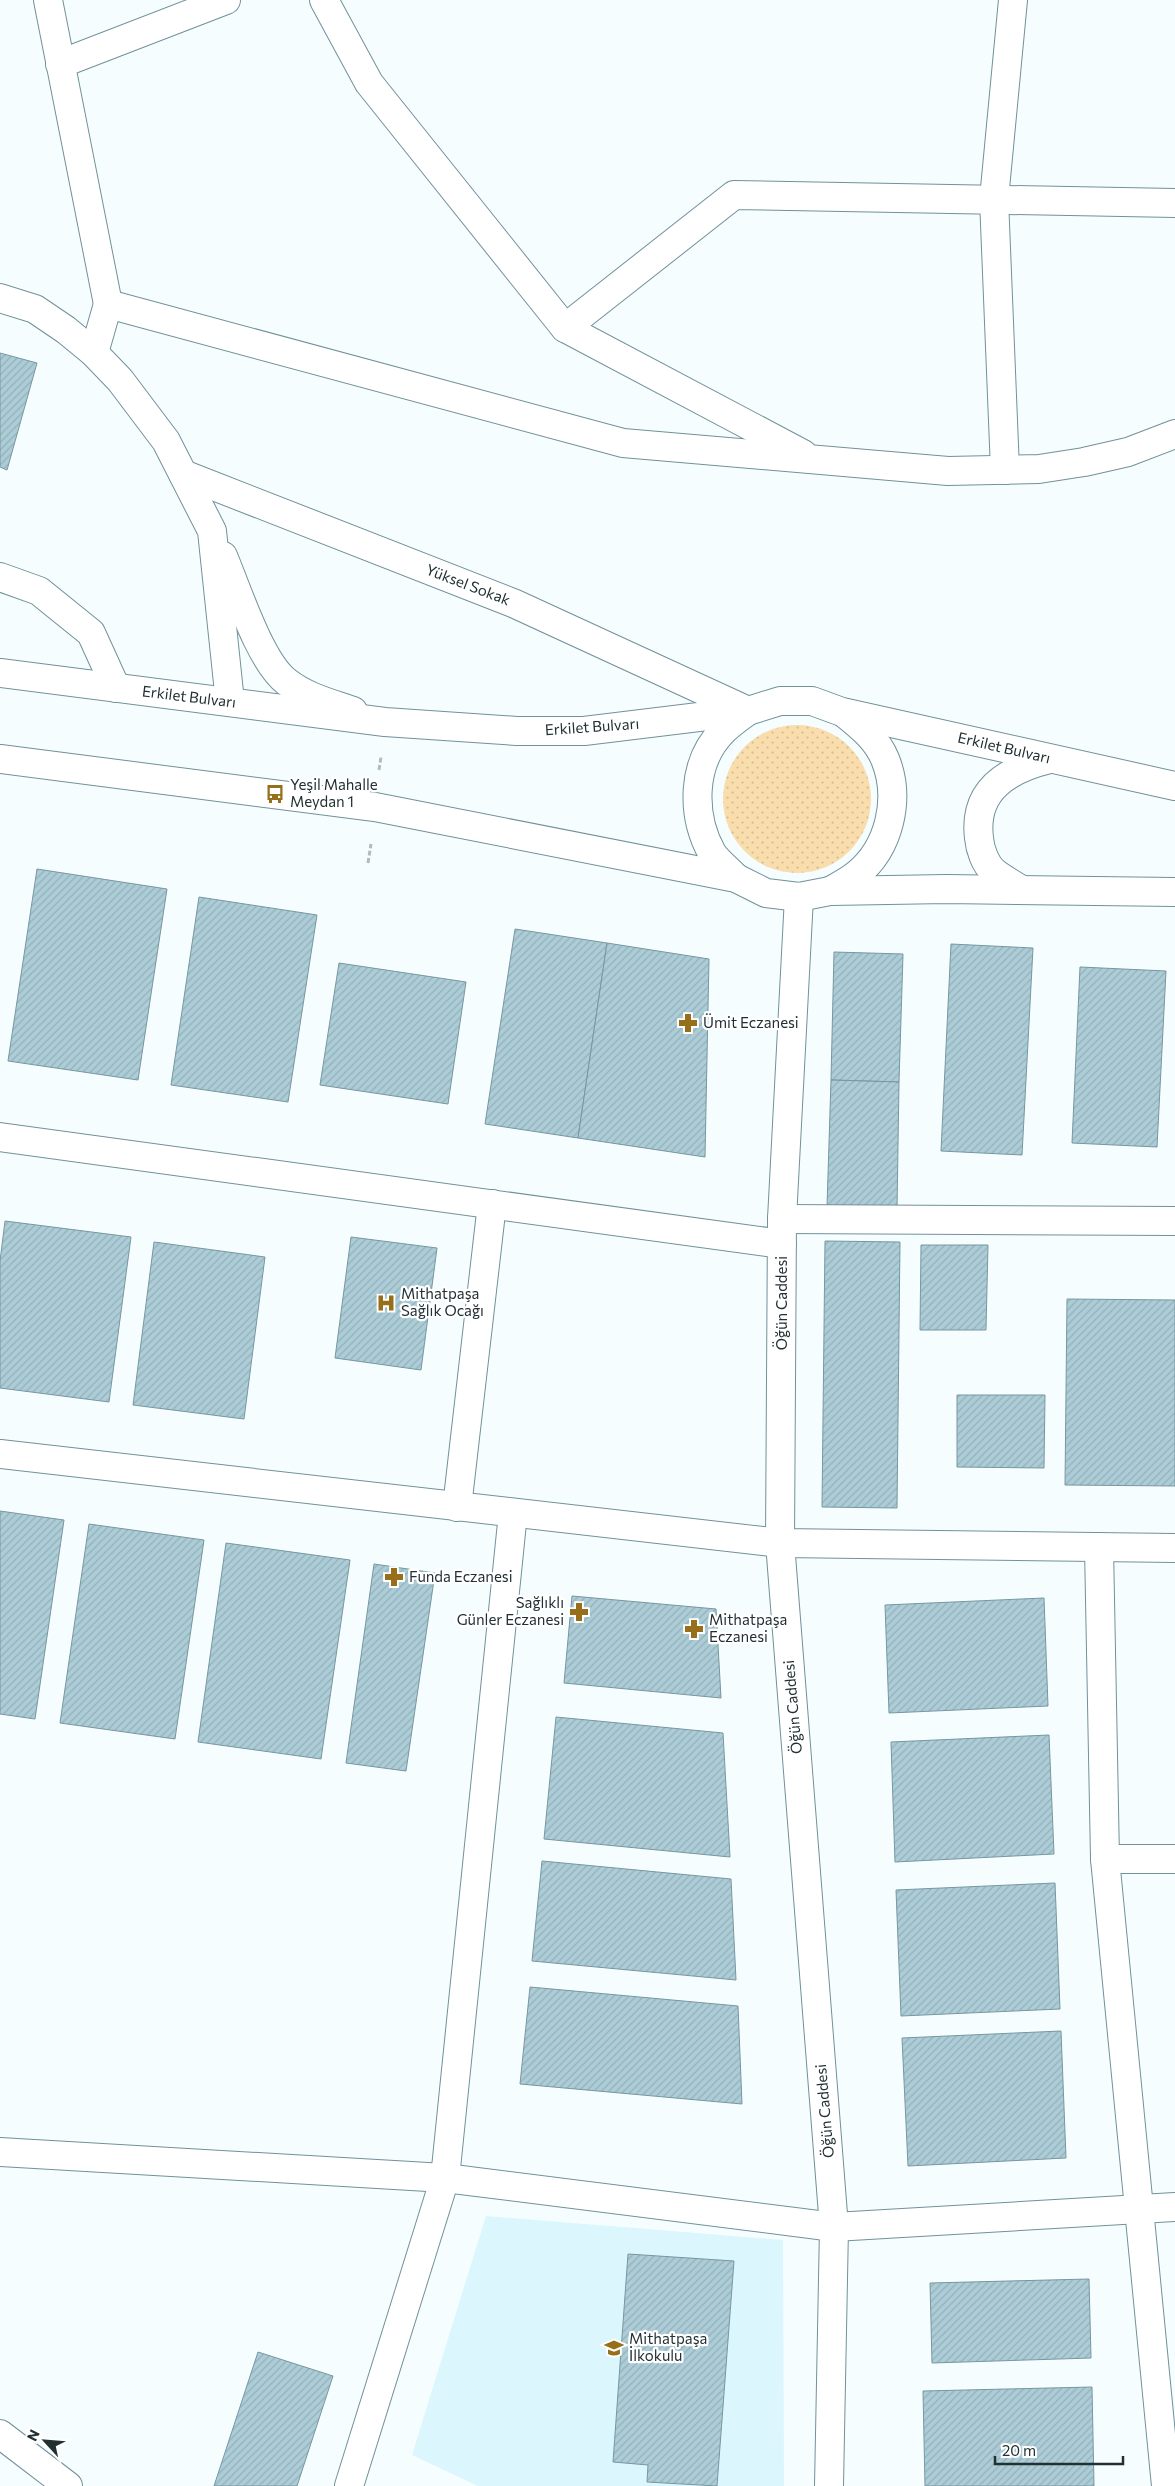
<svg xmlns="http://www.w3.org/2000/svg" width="1175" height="2486" font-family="Commissioner,sans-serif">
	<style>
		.built { fill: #dcf6fd }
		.grass { fill: url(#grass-dots) }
		.building { fill: url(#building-hatch); stroke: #7797a0 }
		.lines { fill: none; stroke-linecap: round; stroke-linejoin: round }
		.minor-casing { stroke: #71919a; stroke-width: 30 }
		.major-casing { stroke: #71919a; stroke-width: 30 }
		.path { stroke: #b1babc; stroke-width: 3; stroke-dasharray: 5 2.5; stroke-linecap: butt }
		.minor { stroke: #fff; stroke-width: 28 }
		.major { stroke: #fff; stroke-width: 28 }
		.labels { text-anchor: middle; stroke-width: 4.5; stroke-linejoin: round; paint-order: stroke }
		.street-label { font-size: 15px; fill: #233033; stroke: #fff }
		.poi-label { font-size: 15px; fill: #233033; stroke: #fff; text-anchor: start }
	</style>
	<defs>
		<pattern id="grass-dots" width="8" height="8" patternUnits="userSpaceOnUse" patternTransform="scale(1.25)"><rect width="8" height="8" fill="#f9ddac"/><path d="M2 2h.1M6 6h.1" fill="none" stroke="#d5be94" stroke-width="1.8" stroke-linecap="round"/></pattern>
		<pattern id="building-hatch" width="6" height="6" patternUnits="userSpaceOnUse" patternTransform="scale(1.25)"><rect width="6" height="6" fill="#accdd7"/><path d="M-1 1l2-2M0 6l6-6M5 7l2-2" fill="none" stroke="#94b0b9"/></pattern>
	</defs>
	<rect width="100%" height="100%" fill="#f6fdff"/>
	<polygon class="built" points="486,2216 783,2240 784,2486 478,2486 412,2455"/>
	<circle class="grass" cx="797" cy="799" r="74"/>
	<g class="building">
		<polygon points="0,353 37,363 7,470 0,467"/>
		<polygon points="37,869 167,889 138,1080 8,1061"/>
		<polygon points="199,897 317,915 288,1102 171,1085"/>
		<polygon points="515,929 607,943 578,1138 485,1124"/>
		<polygon points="607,943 709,959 705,1157 578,1138"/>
		<polygon points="951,944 1033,948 1022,1155 941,1151"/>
		<polygon points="834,952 903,954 899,1082 831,1080"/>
		<polygon points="339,963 466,982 448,1104 320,1085"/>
		<polygon points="1080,967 1166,971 1157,1147 1072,1143"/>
		<polygon points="831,1080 899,1082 897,1209 827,1207"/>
		<polygon points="5,1221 131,1237 109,1402 0,1388 0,1261"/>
		<polygon points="351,1237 437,1248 421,1370 335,1358"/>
		<polygon points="825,1241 900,1242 897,1508 822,1507"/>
		<polygon points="154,1242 265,1257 244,1419 133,1405"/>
		<polygon points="921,1245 988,1245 986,1330 920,1330"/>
		<polygon points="1067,1299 1175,1300 1175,1486 1065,1485"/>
		<polygon points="957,1395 1045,1395 1044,1468 957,1467"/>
		<polygon points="0,1511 64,1520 35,1719 0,1714"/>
		<polygon points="89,1524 204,1540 175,1739 60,1723"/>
		<polygon points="226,1543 350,1560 321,1759 198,1742"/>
		<polygon points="374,1564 435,1573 406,1771 346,1763"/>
		<polygon points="572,1596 716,1609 721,1698 564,1683"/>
		<polygon points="1044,1598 1048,1706 889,1713 885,1605"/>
		<polygon points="556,1717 723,1733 730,1857 544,1839"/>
		<polygon points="1049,1735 1054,1854 895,1862 891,1742"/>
		<polygon points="542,1861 731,1879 736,1980 532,1961"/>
		<polygon points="1055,1883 1060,2009 901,2016 896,1890"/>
		<polygon points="530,1987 738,2006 742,2104 520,2084"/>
		<polygon points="1061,2031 1066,2158 908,2166 902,2038"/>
		<polygon points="628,2254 734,2261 717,2486 647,2482 648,2465 613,2462"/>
		<polygon points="1089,2279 1091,2358 932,2363 930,2283"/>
		<polygon points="258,2352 333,2376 297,2486 214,2486"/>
		<polygon points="1092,2387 1094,2486 925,2486 923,2391"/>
	</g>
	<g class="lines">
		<g class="minor-casing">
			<g id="minor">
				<polyline points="48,0 108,304"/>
				<polyline points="324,0 369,83 565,328 803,454"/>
				<polyline points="60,64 226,0"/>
				<polyline points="0,298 35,309 66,330 94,353 120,380 166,441 212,531 230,702"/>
				<polyline points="565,328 734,195 1175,203"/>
				<polyline points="94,353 108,304 623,443 948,471 1039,469 1084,462 1128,452 1175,434"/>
				<polyline points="1005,470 994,199 1013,0"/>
				<polyline points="183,474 513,603 748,711"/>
				<path d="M223,556C237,589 260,662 287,682C306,697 330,703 353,711"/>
				<polyline points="0,577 39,591 91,633 116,688"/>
				<polyline points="799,897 782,1219 780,1543 834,2227 829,2486"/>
				<polyline points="0,1137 782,1244"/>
				<polyline points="782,1219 1175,1221"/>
				<polyline points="0,1454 780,1543 1175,1548"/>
				<polyline points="457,1507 492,1204"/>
				<polyline points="1099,1547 1105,1859 1166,2486"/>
				<polyline points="1105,1859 1175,1859"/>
				<polyline points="0,2152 445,2178 834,2227 1175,2207"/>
				<polyline points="0,2434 68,2486"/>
				<polyline points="349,2486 445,2178 513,1513"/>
			</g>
		</g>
		<g class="major-casing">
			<g id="major">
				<polyline points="0,673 385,722 517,731 584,731 748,711 780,701 812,701 842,712 1175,786"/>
				<polyline points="0,759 375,807 736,878 766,893 799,897 830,891 946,889 1175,892"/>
				<path d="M736,878C729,870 718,862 712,853C691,815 691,762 724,730C731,723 740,717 748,711"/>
				<path d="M1020,889C1011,883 1001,878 994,872C985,864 980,849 979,838C973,789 1009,769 1050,759"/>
				<path d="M830,891C839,886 849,881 856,875C890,848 901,798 885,759C877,739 860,726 844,713"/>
			</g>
		</g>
		<g class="path">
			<polyline points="379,770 381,757"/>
			<polyline points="368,863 371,844"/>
		</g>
		<use href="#minor" class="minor"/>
		<use href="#major" class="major"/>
	</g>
	<defs>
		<g id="bus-bare" transform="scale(1.5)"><path d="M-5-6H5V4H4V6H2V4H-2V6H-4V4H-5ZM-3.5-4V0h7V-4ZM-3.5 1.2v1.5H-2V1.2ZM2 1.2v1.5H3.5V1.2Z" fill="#976f1a" stroke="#fff" stroke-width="2.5" paint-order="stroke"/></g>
		<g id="pharmacy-bare" transform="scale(1.5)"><path d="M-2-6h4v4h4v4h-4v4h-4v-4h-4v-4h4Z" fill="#976f1a" stroke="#fff" stroke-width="2.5" paint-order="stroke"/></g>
		<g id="hospital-bare" transform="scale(1.5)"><path d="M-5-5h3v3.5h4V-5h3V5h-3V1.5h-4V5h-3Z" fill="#976f1a" stroke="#fff" stroke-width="2.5" paint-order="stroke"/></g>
		<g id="school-bare" transform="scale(1.5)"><path d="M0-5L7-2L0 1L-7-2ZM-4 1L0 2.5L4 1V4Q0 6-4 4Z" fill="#976f1a" stroke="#fff" stroke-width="2.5" paint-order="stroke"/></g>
	</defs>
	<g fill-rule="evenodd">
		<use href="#bus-bare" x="275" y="794"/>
		<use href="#pharmacy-bare" x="688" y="1023"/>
		<use href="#hospital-bare" x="386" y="1303"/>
		<use href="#pharmacy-bare" x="394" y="1577"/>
		<use href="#pharmacy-bare" x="579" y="1612"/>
		<use href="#pharmacy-bare" x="694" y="1629"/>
		<use href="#school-bare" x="614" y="2348"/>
	</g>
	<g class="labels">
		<g class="street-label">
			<text transform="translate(468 585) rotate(21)" y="5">Yüksel Sokak</text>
			<text transform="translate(189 697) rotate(7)" y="5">Erkilet Bulvarı</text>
			<text transform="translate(592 727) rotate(-4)" y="5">Erkilet Bulvarı</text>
			<text transform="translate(1004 748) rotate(13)" y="5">Erkilet Bulvarı</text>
			<text transform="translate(782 1303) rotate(-90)" y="5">Öğün Caddesi</text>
			<text transform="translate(793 1707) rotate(-95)" y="5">Öğün Caddesi</text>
			<text transform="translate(825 2111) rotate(-95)" y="5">Öğün Caddesi</text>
		</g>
		<g class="poi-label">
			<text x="290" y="790">Yeşil Mahalle<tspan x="290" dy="17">Meydan 1</tspan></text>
			<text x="703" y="1028">Ümit Eczanesi</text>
			<text x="401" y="1299">Mithatpaşa<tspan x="401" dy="17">Sağlık Ocağı</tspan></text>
			<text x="409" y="1582">Funda Eczanesi</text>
			<text x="564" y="1608" text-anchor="end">Sağlıklı<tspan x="564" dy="17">Günler Eczanesi</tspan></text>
			<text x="709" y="1625">Mithatpaşa<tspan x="709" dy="17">Eczanesi</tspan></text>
			<text x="629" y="2344">Mithatpaşa<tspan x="629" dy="17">İlkokulu</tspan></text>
		</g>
	</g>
	<g transform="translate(45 2441) rotate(296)" stroke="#ffffff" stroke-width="4" paint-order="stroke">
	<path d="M0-4L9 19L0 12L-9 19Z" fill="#233033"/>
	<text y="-8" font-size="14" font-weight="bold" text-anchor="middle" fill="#233033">N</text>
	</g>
	<path d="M995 2456v8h128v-8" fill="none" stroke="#233033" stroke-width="2.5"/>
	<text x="1002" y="2456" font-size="15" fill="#233033" stroke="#ffffff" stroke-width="4" paint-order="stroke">20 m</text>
</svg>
